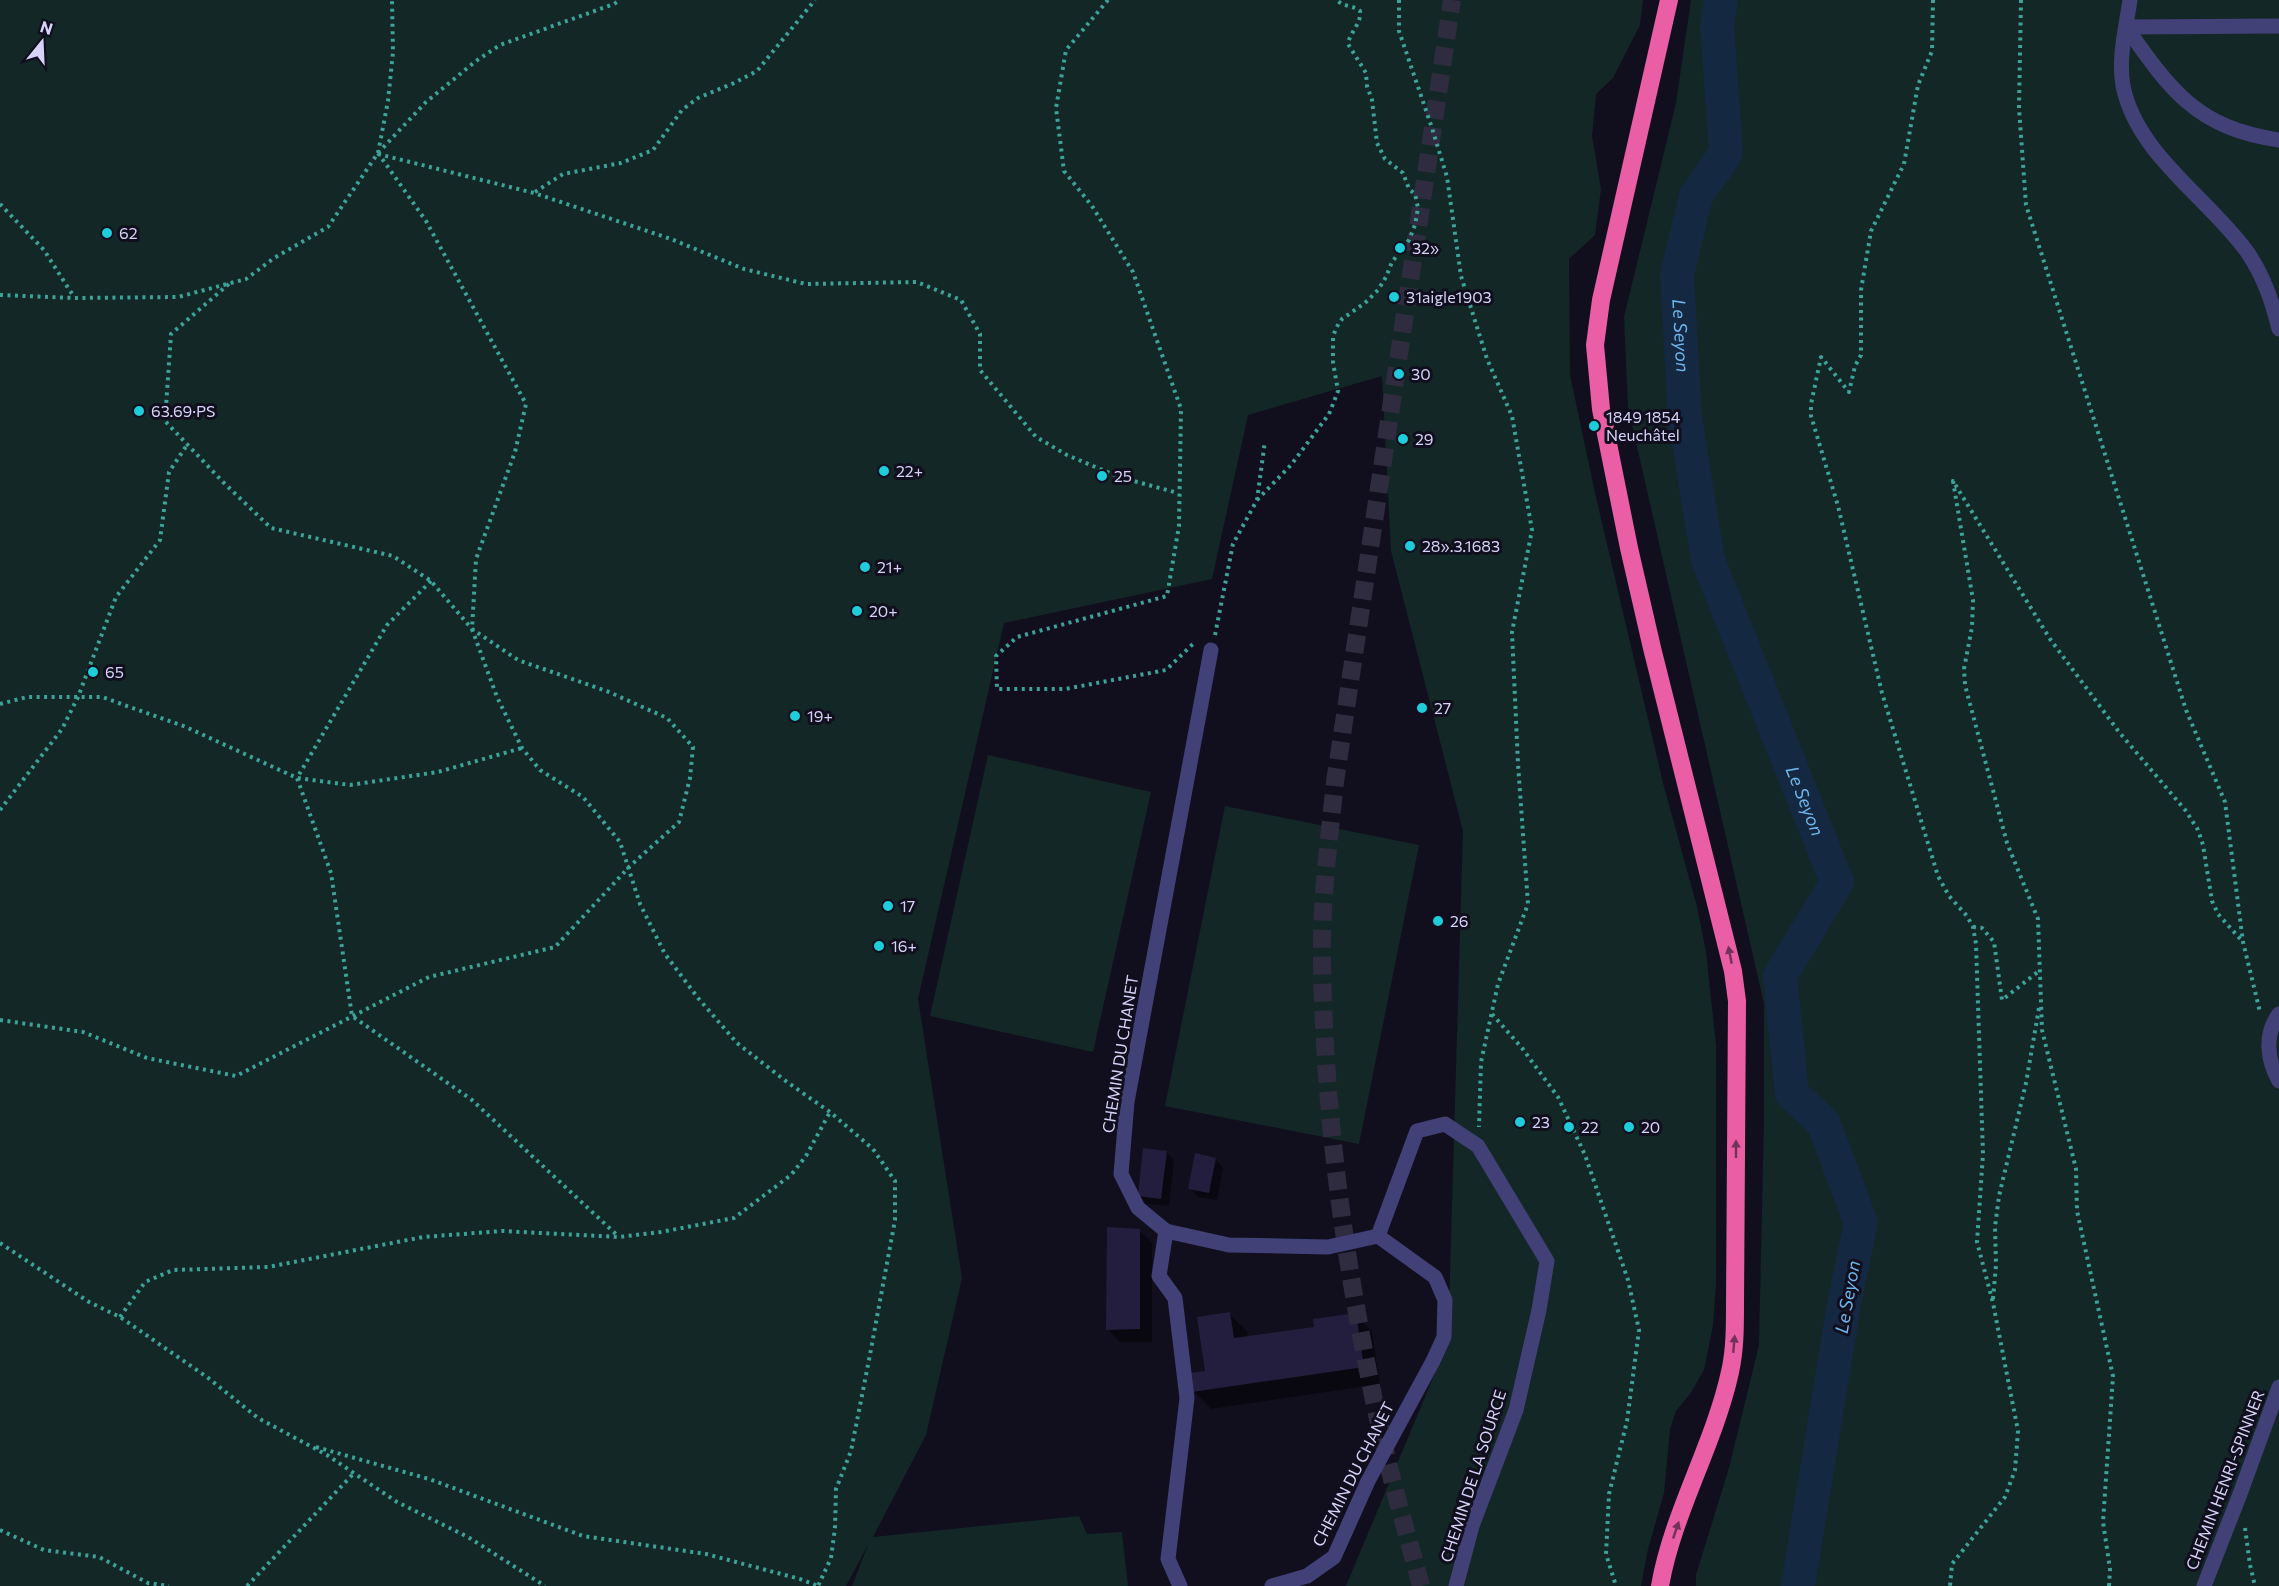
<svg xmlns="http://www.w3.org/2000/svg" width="2279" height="1586" font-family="Commissioner,sans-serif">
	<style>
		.green { fill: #132726 }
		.shadow { fill: #0007 }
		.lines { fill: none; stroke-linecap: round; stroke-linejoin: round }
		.river { stroke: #152842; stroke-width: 34 }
		.building { fill: #231e3d }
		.highway-tunnel { stroke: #2f2c3f; stroke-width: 18; stroke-dasharray: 18 9; stroke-linecap: butt }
		.path { stroke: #3da299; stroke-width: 4; stroke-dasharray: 3 4.5; stroke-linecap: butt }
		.minor { stroke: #414077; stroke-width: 15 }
		.highway { stroke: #e95ea4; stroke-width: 18 }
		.oneway { fill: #72335a }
		.poi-dot { fill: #1eccda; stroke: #110f1e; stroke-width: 2 }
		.labels { text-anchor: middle; stroke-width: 6; stroke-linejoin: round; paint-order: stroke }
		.poi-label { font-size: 16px; fill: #d6d3f9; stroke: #110f1e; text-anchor: start }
		.street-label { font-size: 16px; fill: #d6d3f9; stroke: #110f1e }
		.water-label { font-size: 18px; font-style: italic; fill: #6eb5eb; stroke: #110f1e }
	</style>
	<rect width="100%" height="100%" fill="#110f1e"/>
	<g class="green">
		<polygon points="0,0 1643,0 1640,25 1613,78 1596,94 1592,136 1601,189 1595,235 1569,259 1570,375 1595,493 1663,783 1697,907 1706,952 1716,1045 1716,1283 1713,1325 1704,1370 1690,1394 1676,1411 1670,1429 1664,1493 1648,1549 1641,1586 1346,1586 1448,1342 1463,831 1391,551 1382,376 1248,415 1212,579 1004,623 918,999 962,1278 926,1435 873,1537 1079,1516 1087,1534 1122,1532 1128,1586 852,1586 868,1545 846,1586 0,1586"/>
		<polygon points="1691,0 2279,0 2279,1586 1696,1586 1696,1575 1729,1468 1759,1345 1764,1120 1764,1004 1628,407 1624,317 1676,103"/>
		<polygon points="988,755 1151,792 1093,1052 930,1016"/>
		<polygon points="1225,806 1419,845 1359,1144 1165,1106"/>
	</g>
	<g class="shadow">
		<polygon points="1166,1152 1174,1160 1169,1206 1147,1204 1139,1196"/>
		<polygon points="1215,1159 1223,1168 1217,1200 1198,1197 1190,1188"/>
		<polygon points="1139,1230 1152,1243 1152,1342 1120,1342 1108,1330"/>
		<polygon points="1229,1314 1247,1331 1248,1338 1316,1328 1355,1314 1372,1332 1380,1384 1211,1409 1194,1391 1207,1372"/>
	</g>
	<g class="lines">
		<path class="river" id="s1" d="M1721,0L1717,25L1726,153L1696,196L1677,275L1685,418L1708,560L1837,882L1780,976L1792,1094L1823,1122L1861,1223L1844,1304L1798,1586"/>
	</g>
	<g class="building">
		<polygon points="1143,1148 1167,1151 1161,1199 1138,1196"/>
		<polygon points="1195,1153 1216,1158 1209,1193 1188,1189"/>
		<polygon points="1107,1227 1140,1229 1140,1329 1106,1330"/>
		<polygon points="1230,1312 1234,1338 1314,1327 1313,1319 1356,1313 1364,1367 1192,1392 1190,1373 1205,1371 1197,1317"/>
	</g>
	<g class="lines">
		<path class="highway-tunnel" d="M1421,1586C1410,1544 1397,1501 1387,1459C1349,1295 1324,1127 1322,959C1321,901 1329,840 1335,782L1452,0"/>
		<g class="path">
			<polyline points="1108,0 1066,50 1056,108 1064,171 1092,206 1133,272 1181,409 1179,526 1167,596 1017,637 996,656 997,689 1065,689 1166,670 1195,642"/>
			<polyline points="1399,0 1399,31 1432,128 1447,177 1461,276 1487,359 1512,416 1532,530 1512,632 1518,764 1528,904 1498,984 1481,1062 1479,1127"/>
			<polyline points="1933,0 1932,51 1918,85 1904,164 1871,231 1861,290 1861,355 1855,366 1849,392 1821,357 1811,404 1811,416 1838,506 1882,693 1938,876 1949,896 1967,916 1973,927 1976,944 1983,1154 1977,1242 1993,1303 2018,1431 2015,1470 2005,1497 1952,1564 1950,1586"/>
			<polyline points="2021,0 2019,108 2026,205 2186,710 2225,802 2243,942 2260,1012"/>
			<polyline points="378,153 426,221 526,404 515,452 476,559 472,629 497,697 522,748 540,770 583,797 620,842 640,904 665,954 698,998 737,1043 787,1082 830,1112 873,1149 895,1181 895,1220 869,1360 851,1451 836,1489 835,1528 831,1558 818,1586"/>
			<polyline points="378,153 426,102 476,61 500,45 614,4 620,0"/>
			<polyline points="378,154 534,193 671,239 744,269 806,284 917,282 961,300 980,334 980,370 1036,437 1067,455 1119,477 1178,493"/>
			<polyline points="535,192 563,174 621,163 653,150 682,110 698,98 734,83 757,71 815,0"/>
			<polyline points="0,204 44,250 74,297"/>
			<polyline points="0,295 74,298 178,297 246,279 274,258 328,227 378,153 388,101 393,52 392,0"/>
			<path d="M1257,500L1291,465L1329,414L1338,391L1333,362V337L1336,328L1342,319L1365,303L1378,290L1386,277L1392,262L1409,240L1415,225L1418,208L1415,194L1409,189L1403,173L1385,159L1377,143L1372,100L1367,86L1366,73L1348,44C1350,32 1362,23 1360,11C1353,5 1343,7 1337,0"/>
			<polyline points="431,581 387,625 297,778 331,873 352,1016 472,1100 619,1237"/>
			<polyline points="1215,635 1233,544 1257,500 1265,441"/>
			<polyline points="0,704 27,697 102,697 186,727 297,778 350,785 438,772 522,748"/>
			<polyline points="0,810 62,729 78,697 116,597 160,540 169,472 187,445"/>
			<polyline points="1973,927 1982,928 1994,942 2002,1000 2039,971"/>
			<polyline points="1492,1014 1522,1048 1558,1097 1585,1155 1628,1280 1639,1330 1627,1421 1609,1494 1606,1554 1616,1586"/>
			<polyline points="0,1020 83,1032 147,1058 236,1076 429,977 555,947 629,867 679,822 690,778 693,747 667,718 609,692 518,660 472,629 431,581 393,556 271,528 223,482 165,421 171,334 230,283"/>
			<polyline points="0,1243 89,1302 120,1317 207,1377 258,1418 327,1455 397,1502 468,1537 545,1586"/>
			<polyline points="1993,1299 1996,1265 1995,1227 1999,1196 2026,1083 2039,1008"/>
			<polyline points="120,1317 145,1282 173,1270 268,1267 423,1237 502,1231 619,1237 661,1232 734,1218 791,1175 806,1156 830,1112"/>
			<polyline points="316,1447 429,1479 583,1536 706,1554 800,1579 818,1586"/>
			<polyline points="2245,1528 2250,1565 2255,1586"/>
			<polyline points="0,1530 44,1550 99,1557 148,1583 169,1586"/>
			<polyline points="247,1586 354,1473"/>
			<polyline points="2109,1586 2110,1569 2103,1522 2113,1376 2077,1211 2076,1169 2042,1030 2038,919 2007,843 1965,685 1964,669 1972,627 1973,600 1953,481 2050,639 2119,732 2186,811 2198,830 2203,845 2212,901 2218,914 2243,942"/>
		</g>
		<g class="minor">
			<path d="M2130,0C2126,28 2118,58 2123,86C2137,155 2209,198 2248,253C2264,277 2272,301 2279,329"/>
			<path d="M2126,27C2171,91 2197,128 2279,140"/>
			<polyline points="2126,27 2279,26"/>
			<path d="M2279,1014C2264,1034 2267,1060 2279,1081"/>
			<polyline points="1166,1231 1229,1245 1328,1247 1378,1236 1417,1131 1445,1124 1478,1146 1547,1261 1539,1310 1516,1410 1472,1526 1456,1586"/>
			<polyline points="1180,1586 1168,1559 1187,1398 1175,1298 1159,1276 1166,1231 1138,1208 1121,1174 1127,1102 1211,650"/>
			<polyline points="1272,1586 1307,1576 1334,1557 1368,1481 1433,1361 1444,1337 1445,1300 1435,1277 1378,1236"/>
			<polyline points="2204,1586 2240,1494 2279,1387"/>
		</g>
		<path class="highway" d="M1660,1586C1673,1512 1714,1445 1730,1372C1735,1350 1735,1327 1735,1304L1737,1001L1733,971L1652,648L1629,548L1601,409L1595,345L1601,300L1669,0"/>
	</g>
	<defs><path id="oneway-solid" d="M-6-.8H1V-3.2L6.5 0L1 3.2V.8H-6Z" transform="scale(1.5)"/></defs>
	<g class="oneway">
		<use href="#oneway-solid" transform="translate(1730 955) rotate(-101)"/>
		<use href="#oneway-solid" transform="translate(1736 1149) rotate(-90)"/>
		<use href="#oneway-solid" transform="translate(1734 1344) rotate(-85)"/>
		<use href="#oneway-solid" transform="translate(1676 1530) rotate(-71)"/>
	</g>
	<g class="poi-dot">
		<circle cx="107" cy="233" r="6"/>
		<circle cx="1400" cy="248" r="6"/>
		<circle cx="1394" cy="297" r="6"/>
		<circle cx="1399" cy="374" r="6"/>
		<circle cx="139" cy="411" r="6"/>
		<circle cx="1594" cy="426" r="6"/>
		<circle cx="1403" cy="439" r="6"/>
		<circle cx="884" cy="471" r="6"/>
		<circle cx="1102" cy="476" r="6"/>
		<circle cx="1410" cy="546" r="6"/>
		<circle cx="865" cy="567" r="6"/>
		<circle cx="857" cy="611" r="6"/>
		<circle cx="93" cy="672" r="6"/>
		<circle cx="1422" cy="708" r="6"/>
		<circle cx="795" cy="716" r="6"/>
		<circle cx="888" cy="906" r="6"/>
		<circle cx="1438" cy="921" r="6"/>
		<circle cx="879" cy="946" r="6"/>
		<circle cx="1520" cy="1122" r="6"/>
		<circle cx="1569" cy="1127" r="6"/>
		<circle cx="1629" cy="1127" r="6"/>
	</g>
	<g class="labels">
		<g class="poi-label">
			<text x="119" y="239">62</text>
			<text x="1412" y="254">32»</text>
			<text x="1406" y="303">31aigle1903</text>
			<text x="1411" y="380">30</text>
			<text x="151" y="417">63.69·PS</text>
			<text x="1606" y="423">1849 1854<tspan x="1606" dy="18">Neuchâtel</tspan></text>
			<text x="1415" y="445">29</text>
			<text x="896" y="477">22+</text>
			<text x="1114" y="482">25</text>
			<text x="1422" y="552">28».3.1683</text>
			<text x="877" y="573">21+</text>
			<text x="869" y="617">20+</text>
			<text x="105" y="678">65</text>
			<text x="1434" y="714">27</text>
			<text x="807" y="722">19+</text>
			<text x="900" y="912">17</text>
			<text x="1450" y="927">26</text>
			<text x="891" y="952">16+</text>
			<text x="1532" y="1128">23</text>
			<text x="1581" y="1133">22</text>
			<text x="1641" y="1133">20</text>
		</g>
		<g class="street-label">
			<text transform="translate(1120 1054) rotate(-81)" y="6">CHEMIN DU CHANET</text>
			<text transform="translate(1353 1474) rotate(-63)" y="6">CHEMIN DU CHANET</text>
			<text transform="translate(1473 1476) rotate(-72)" y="6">CHEMIN DE LA SOURCE</text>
			<text transform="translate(2225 1480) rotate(-69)" y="6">CHEMIN HENRI-SPINNER</text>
		</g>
		<g class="water-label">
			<text dy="6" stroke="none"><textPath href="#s1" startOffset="348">Le Seyon</textPath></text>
			<text dy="6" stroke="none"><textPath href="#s1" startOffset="834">Le Seyon</textPath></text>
			<text transform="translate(1848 1297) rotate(-80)" y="6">Le Seyon</text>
		</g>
	</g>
	<g transform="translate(42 42) rotate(18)" stroke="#110f1e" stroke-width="4.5" paint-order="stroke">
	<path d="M0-4.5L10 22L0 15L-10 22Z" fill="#d6d3f9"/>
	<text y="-9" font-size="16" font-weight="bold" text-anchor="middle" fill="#d6d3f9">N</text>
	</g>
</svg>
